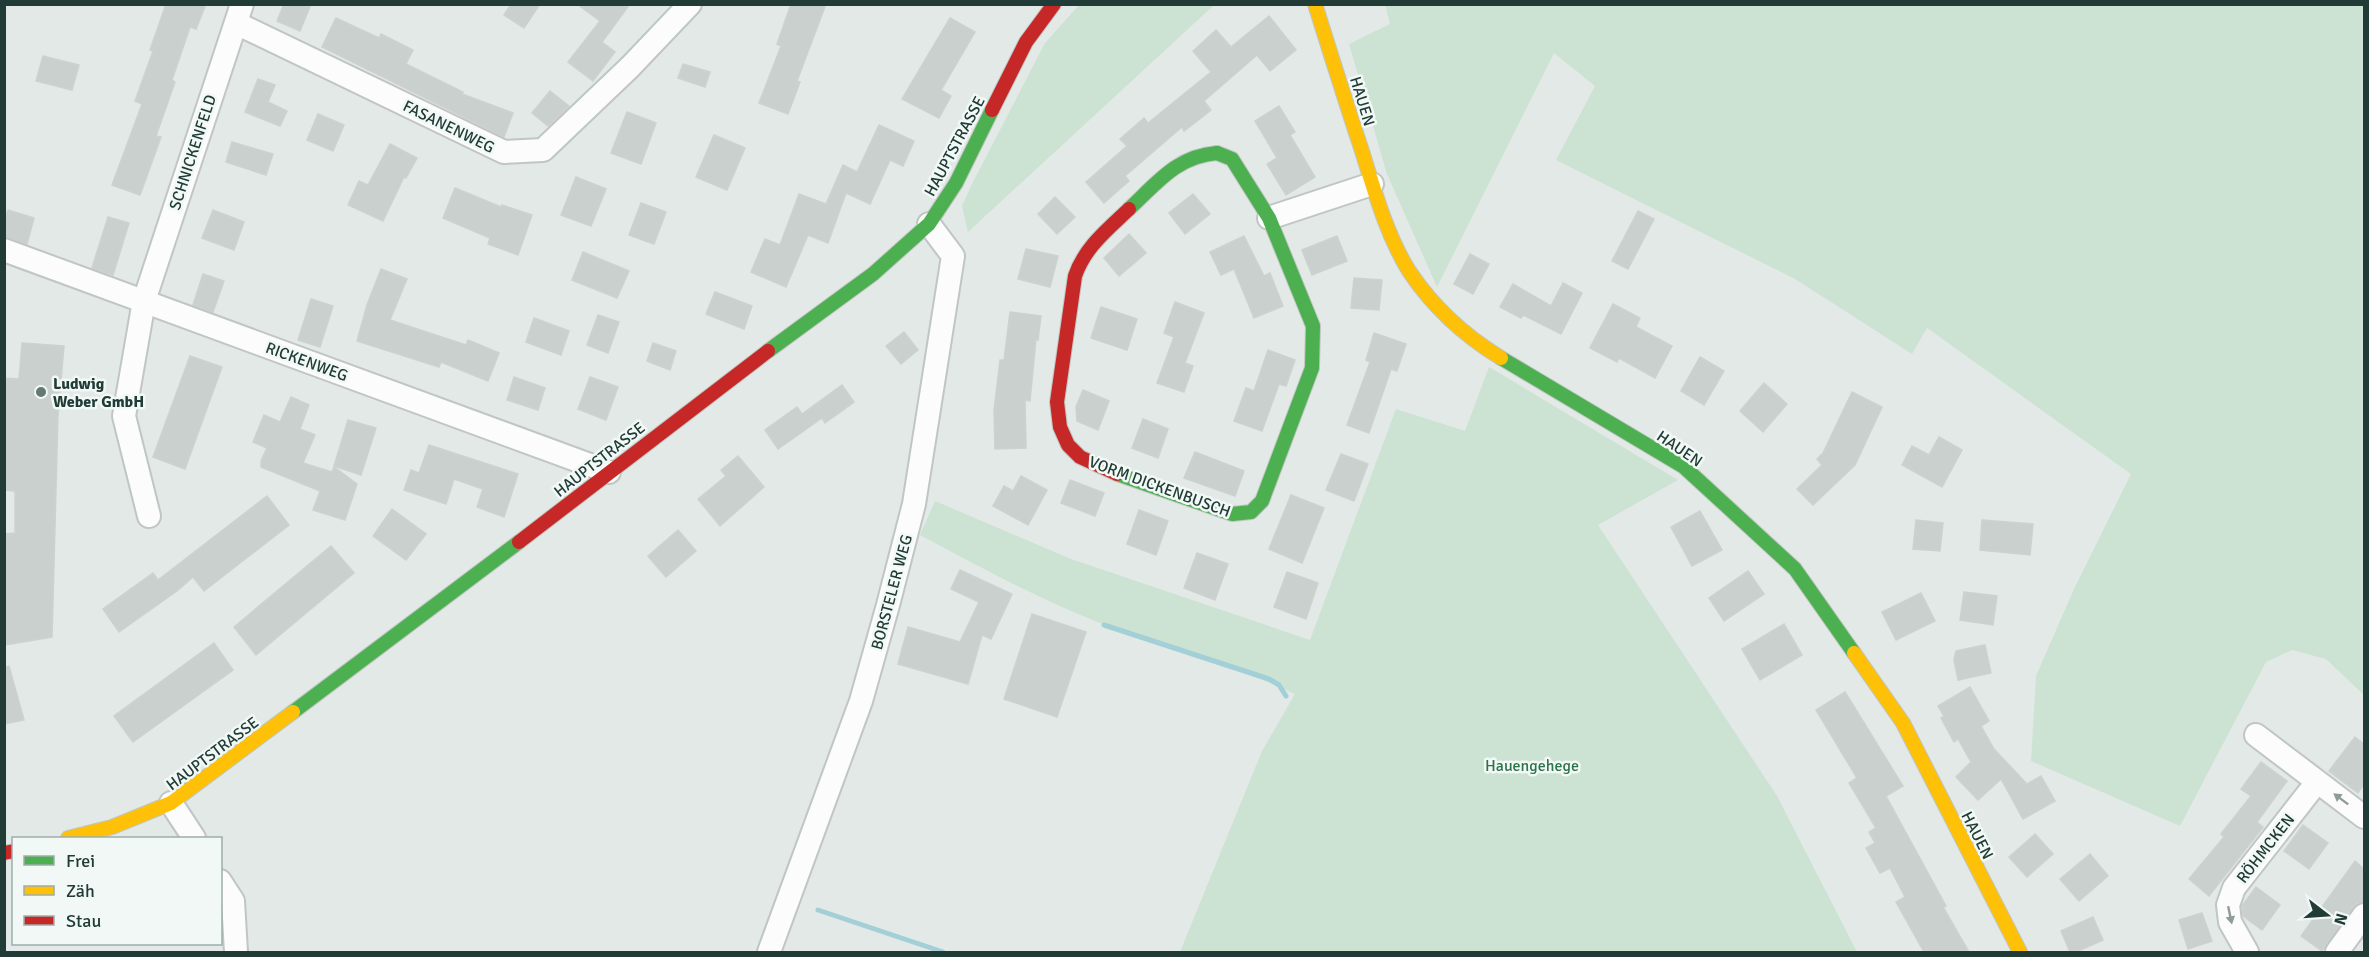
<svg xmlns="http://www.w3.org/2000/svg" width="2369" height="957" font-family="Signika,sans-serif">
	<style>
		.green { fill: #cce2d3 }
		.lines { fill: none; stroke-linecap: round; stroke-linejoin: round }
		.stream { stroke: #a3cfd7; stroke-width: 5 }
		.building { fill: #cad0ce; stroke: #ccd2cf; stroke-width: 1.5 }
		.street-casing { stroke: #c0c6c3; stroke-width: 26 }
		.fast-casing { stroke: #bfc6c3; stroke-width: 16 }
		.slow-casing { stroke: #bfc6c3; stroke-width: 16 }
		.jam-casing { stroke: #bfc6c3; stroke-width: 16 }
		.street { stroke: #fbfcfb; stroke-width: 22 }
		.fast { stroke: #4caf50; stroke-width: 14 }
		.slow { stroke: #ffc107; stroke-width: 14 }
		.jam { stroke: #c62828; stroke-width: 14 }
		.oneway { fill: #8e9c98 }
		.poi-dot { fill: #657974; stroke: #f1f8f5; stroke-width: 2 }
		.labels { text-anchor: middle; stroke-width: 5; stroke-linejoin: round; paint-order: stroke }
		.street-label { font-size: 16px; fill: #213c36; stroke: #f1f8f5 }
		.poi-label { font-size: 16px; font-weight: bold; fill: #213c36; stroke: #f1f8f5; text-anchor: start }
		.park-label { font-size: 16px; fill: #2b7349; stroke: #f1f8f5 }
	</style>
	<rect width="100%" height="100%" fill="#e3e9e6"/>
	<g class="green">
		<polygon points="1385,4 2364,5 2364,695 2326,659 2292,650 2266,662 2180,826 2031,761 2036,676 2074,589 2131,474 1927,328 1912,354 1795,279 1556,160 1595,86 1554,53 1437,287 1387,174 1349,44 1390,24"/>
		<polygon points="1079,5 1214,5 968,232 962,206 972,184 1045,43"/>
		<path d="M1489,367L1678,480L1598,525L1777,796L1857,952H1180L1262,751L1295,694C1234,665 1168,649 1105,625C1040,600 980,567 920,535L935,501L1071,559L1310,640L1396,409L1465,431Z"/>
	</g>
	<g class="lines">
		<g class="stream">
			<polyline points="1104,625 1269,679 1279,685 1286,696"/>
			<polyline points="818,910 943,952"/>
		</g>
	</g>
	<g class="building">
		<polygon points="166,4 206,4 196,29 190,27 172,80 175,82 156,136 161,137 140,195 112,185 142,104 135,101 153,51 150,50"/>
		<polygon points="284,4 311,4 300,31 277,21"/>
		<polygon points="511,4 540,4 524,28 504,15"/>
		<polygon points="577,4 630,4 602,42 615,52 593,81 568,62 600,21"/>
		<polygon points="791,4 826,4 797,81 800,82 788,114 759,103 781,46 777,44"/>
		<polygon points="1269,16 1296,50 1270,71 1257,55 1204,101 1211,110 1184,131 1182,127 1125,176 1129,181 1104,203 1086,182 1127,146 1120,139 1144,118 1148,123 1211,72 1193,51 1216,30 1231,47"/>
		<polygon points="336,18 379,38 381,34 413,50 406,64 463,92 462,94 513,113 504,137 322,47"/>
		<polygon points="950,18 975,32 941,90 951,96 939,118 902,99"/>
		<polygon points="43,56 79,65 72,90 36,81"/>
		<polygon points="683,64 710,72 705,87 678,78"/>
		<polygon points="258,79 275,85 268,102 287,111 280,126 245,112"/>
		<polygon points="550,91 569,106 548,126 532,113"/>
		<polygon points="1279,106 1295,132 1290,135 1315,177 1286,195 1267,164 1277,158 1255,121"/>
		<polygon points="627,112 656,123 641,164 611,153"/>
		<polygon points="318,114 344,125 333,151 307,140"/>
		<polygon points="879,125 914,141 903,166 890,160 870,204 846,193 828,243 808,235 786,287 751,272 765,239 780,245 799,194 826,204 843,165 857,172"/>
		<polygon points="714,135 745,148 727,190 696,177"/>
		<polygon points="232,142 273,154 266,175 226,162"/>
		<polygon points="390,144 417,158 406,178 404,177 383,221 348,205 359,181 368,185"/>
		<polygon points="576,177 606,189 591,226 561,215"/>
		<polygon points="455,188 501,207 502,205 532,215 518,255 488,244 490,238 443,218"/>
		<polygon points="1193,194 1210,214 1185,234 1169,213"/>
		<polygon points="1055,197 1075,217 1057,234 1038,214"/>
		<polygon points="641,203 666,212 654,244 629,235"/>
		<polygon points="8,210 34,218 27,244 4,237 4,221"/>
		<polygon points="213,210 244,222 234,250 202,238"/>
		<polygon points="1638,211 1654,219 1628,269 1612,261"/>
		<polygon points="108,217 129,223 113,275 92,268"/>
		<polygon points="1129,234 1146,253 1119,276 1104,258"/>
		<polygon points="1244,236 1264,276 1270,273 1283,306 1254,318 1234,269 1221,275 1210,252"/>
		<polygon points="1337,236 1347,261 1312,275 1302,250"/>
		<polygon points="1026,249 1058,256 1050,287 1018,279"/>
		<polygon points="583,252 629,271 617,298 572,280"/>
		<polygon points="1470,254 1489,264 1473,294 1454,284"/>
		<polygon points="381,269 407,279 390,320 466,345 468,340 499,353 488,381 441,362 439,367 357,341 367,305"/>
		<polygon points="203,274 224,281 213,312 193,305"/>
		<polygon points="1354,278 1382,280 1379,310 1351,308"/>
		<polygon points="1563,283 1582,293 1561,334 1523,315 1521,318 1500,307 1513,284 1551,306"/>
		<polygon points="715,292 752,306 744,329 706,314"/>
		<polygon points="311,299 333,306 320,347 298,340"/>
		<polygon points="1175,302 1204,313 1185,363 1193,366 1184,392 1157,383 1174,337 1164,333"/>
		<polygon points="1613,304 1640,318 1636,327 1672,346 1655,378 1619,358 1617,362 1590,348"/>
		<polygon points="1101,307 1137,319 1127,350 1091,338"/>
		<polygon points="1010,312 1041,316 1038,340 1036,339 1030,401 1025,400 1026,448 995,449 994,410 1000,360 1004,360"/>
		<polygon points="598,315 619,322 608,353 587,345"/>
		<polygon points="534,318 569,331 561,355 526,342"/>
		<polygon points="904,332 918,350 901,364 886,346"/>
		<polygon points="1374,333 1406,344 1397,371 1391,369 1369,433 1347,425 1370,362 1366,360"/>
		<polygon points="22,343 64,346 58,415 52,637 4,645 4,534 15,533 15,491 4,490 4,378 19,379"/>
		<polygon points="653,343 676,351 670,370 647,361"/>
		<polygon points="1268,350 1295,360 1286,386 1279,384 1262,431 1234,421 1246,388 1254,391"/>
		<polygon points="190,356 222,367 185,469 153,457"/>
		<polygon points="1700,357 1724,371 1704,405 1681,391"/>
		<polygon points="514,377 545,388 538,410 507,400"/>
		<polygon points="590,377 618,387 606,420 578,409"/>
		<polygon points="1764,383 1787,404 1763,432 1740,411"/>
		<polygon points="842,385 854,402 825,423 822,418 778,449 765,430 797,407 802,414"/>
		<polygon points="1083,390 1109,401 1098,430 1077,421 1076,407"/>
		<polygon points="1852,392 1882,407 1855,465 1813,505 1797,489 1822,465 1817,459 1823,453"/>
		<polygon points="291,397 309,405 300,429 315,435 303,463 332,472 334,467 357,484 345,520 313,510 320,491 261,467 261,461 267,448 253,442 264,415 280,422"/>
		<polygon points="1143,419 1168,429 1158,458 1132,448"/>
		<polygon points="348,420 376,428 361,475 334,466"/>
		<polygon points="1939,437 1962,450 1942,487 1902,465 1912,446 1929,455"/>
		<polygon points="429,445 518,474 504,517 477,507 483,489 454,479 446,504 404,490 411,470 419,473"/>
		<polygon points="1195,452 1244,471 1235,496 1184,478"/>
		<polygon points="1341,454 1368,464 1354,501 1326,490"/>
		<polygon points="738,456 764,487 720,526 698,499 726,476 721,470"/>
		<polygon points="1021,476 1047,490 1028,525 993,506 1004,486 1013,491"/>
		<polygon points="1070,480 1104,493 1095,516 1061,503"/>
		<polygon points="1291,495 1324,508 1302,563 1269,549"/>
		<polygon points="267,496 289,525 204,591 193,577 177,591 119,632 103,609 153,573 158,580"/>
		<polygon points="392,509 426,534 406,560 373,536"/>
		<polygon points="1139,510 1168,521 1156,555 1127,544"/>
		<polygon points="1700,511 1722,550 1692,566 1671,527"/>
		<polygon points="1916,520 1943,523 1940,551 1913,549"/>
		<polygon points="1982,520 2033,524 2030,555 1980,550"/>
		<polygon points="678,530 696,551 666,577 648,556"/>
		<polygon points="331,546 354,573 256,655 234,627"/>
		<polygon points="1197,553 1228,564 1215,600 1184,588"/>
		<polygon points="960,570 1012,594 991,639 982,635 968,684 898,664 908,627 960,642 979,602 951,589"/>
		<polygon points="1748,571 1764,594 1724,621 1709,598"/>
		<polygon points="1287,572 1318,583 1306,619 1274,607"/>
		<polygon points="1964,592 1997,596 1993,625 1960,620"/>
		<polygon points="1921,593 1935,621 1896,640 1882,612"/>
		<polygon points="1032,614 1086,632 1057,717 1004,699"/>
		<polygon points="1784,624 1802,655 1760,680 1742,649"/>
		<polygon points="214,643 233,670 133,742 114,716"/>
		<polygon points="1985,645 1991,673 1958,680 1954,660 1956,651"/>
		<polygon points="9,666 24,720 4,724 4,667"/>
		<polygon points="1970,687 1989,721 1981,726 1994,749 2027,784 2041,776 2055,801 2023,819 2001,779 1978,800 1956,777 1971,762 1958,739 1954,742 1941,718 1944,716 1938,706"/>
		<polygon points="1845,692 1903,786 1886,796 1946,906 1943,907 1969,952 1924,952 1896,902 1905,897 1890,868 1880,873 1866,848 1875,843 1869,832 1876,828 1849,783 1857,778 1816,710"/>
		<polygon points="2355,737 2364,744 2364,784 2358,793 2329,771"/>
		<polygon points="2261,762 2287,781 2257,822 2263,827 2209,896 2189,879 2224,837 2221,834 2251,796 2241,789"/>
		<polygon points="2303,825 2328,843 2309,869 2284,851"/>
		<polygon points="2035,834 2053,854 2027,877 2009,857"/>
		<polygon points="2090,854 2108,876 2079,901 2060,879"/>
		<polygon points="2355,861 2364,869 2364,902 2357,903 2353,907 2322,951 2301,936"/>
		<polygon points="2256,887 2280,905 2262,930 2243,916 2242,906"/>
		<polygon points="2202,913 2212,941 2188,949 2179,920"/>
		<polygon points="2093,917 2103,940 2076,952 2070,952 2061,931"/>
	</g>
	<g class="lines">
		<g class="street-casing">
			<g id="street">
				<polyline points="236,23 504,152 543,150 630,67 690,4"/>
				<polyline points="1269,218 1372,184"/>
				<polyline points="4,250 609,472"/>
				<polyline points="149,516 124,416 144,301 242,4"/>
				<polyline points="2256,735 2364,817"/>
				<polyline points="171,803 194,838"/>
				<polyline points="220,881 233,901 236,952"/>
				<polyline points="769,952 861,701 888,605 914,504 953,256 929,224"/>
				<polyline points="2247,952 2230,922 2228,905 2234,888 2317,782"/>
				<polyline points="2337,952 2364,915"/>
			</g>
		</g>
		<g class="fast-casing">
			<g id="fast">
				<path d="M1129,209C1157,183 1177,156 1217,153"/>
				<polyline points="768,351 873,274 929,224 956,183 992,110"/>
				<polyline points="1501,358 1684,467 1795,569 1854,653"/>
				<polyline points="1117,474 1232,514 1251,512 1262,501 1312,368 1313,326 1269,218 1232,159 1217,153"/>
				<polyline points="293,712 519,542"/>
			</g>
		</g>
		<g class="slow-casing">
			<g id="slow">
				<path d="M1315,4C1330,52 1345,100 1361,148C1374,189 1386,234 1409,271C1433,307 1465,336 1501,358"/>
				<polyline points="1854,653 1903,723 2020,952"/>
				<polyline points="68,838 112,827 171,803 293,712"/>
			</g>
		</g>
		<g class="jam-casing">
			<g id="jam">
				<polyline points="992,110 1026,42 1054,4"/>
				<path d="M1117,474L1080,457L1068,445L1060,427L1057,402L1075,276C1085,247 1107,230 1129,209"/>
				<polyline points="519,542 768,351"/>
				<polyline points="4,853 14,851"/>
			</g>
		</g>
		<use href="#street" class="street"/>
		<use href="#fast" class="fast"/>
		<use href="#slow" class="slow"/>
		<use href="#jam" class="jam"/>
	</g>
	<defs><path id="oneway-solid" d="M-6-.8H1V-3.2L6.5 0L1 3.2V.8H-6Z" transform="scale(1.5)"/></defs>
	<g class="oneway">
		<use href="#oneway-solid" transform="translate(2341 799) rotate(-143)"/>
		<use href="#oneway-solid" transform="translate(2230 915) rotate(78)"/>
	</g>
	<circle class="poi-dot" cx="41" cy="392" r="6"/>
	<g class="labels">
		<g class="street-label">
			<text transform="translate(1363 101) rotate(73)" y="6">HAUEN</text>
			<text transform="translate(449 126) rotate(26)" y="6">FASANENWEG</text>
			<text transform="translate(954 146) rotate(-62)" y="6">HAUPTSTRASSE</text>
			<text transform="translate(192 152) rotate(-72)" y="6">SCHNICKENFELD</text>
			<text transform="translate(307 361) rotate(20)" y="6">RICKENWEG</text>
			<text transform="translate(1680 448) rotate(34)" y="6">HAUEN</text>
			<text transform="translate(599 459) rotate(-38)" y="6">HAUPTSTRASSE</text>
			<text transform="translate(1160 486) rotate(20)" y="6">VORM DICKENBUSCH</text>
			<text transform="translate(891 592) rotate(-75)" y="6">BORSTELER WEG</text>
			<text transform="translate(212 753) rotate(-37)" y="6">HAUPTSTRASSE</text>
			<text transform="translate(1978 835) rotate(63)" y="6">HAUEN</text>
			<text transform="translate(2265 848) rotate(-52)" y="6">RÖHMCKEN</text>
		</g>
		<g class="poi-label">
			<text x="53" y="389">Ludwig<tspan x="53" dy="18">Weber GmbH</tspan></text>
		</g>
		<g class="park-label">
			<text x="1532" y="771">Hauengehege</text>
		</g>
	</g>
	<rect width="2369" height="957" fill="none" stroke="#213c36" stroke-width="12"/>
	<rect x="12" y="837" width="210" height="108" fill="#f1f8f5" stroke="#9eada9" stroke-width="1.5"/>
	<rect x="24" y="856" width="30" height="9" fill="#4caf50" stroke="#9eada9" stroke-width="1.5"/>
	<text x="66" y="867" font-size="18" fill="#213c36">Frei</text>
	<rect x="24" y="886" width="30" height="9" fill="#ffc107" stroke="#9eada9" stroke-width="1.5"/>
	<text x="66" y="897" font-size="18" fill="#213c36">Zäh</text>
	<rect x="24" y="916" width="30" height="9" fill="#c62828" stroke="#9eada9" stroke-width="1.5"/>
	<text x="66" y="927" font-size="18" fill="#213c36">Stau</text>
	<g transform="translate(2327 915) rotate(107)" stroke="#f1f8f5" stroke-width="4.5" paint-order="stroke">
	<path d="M0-4.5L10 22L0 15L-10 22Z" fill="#213c36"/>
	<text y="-9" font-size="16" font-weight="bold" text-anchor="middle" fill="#213c36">N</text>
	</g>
</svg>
